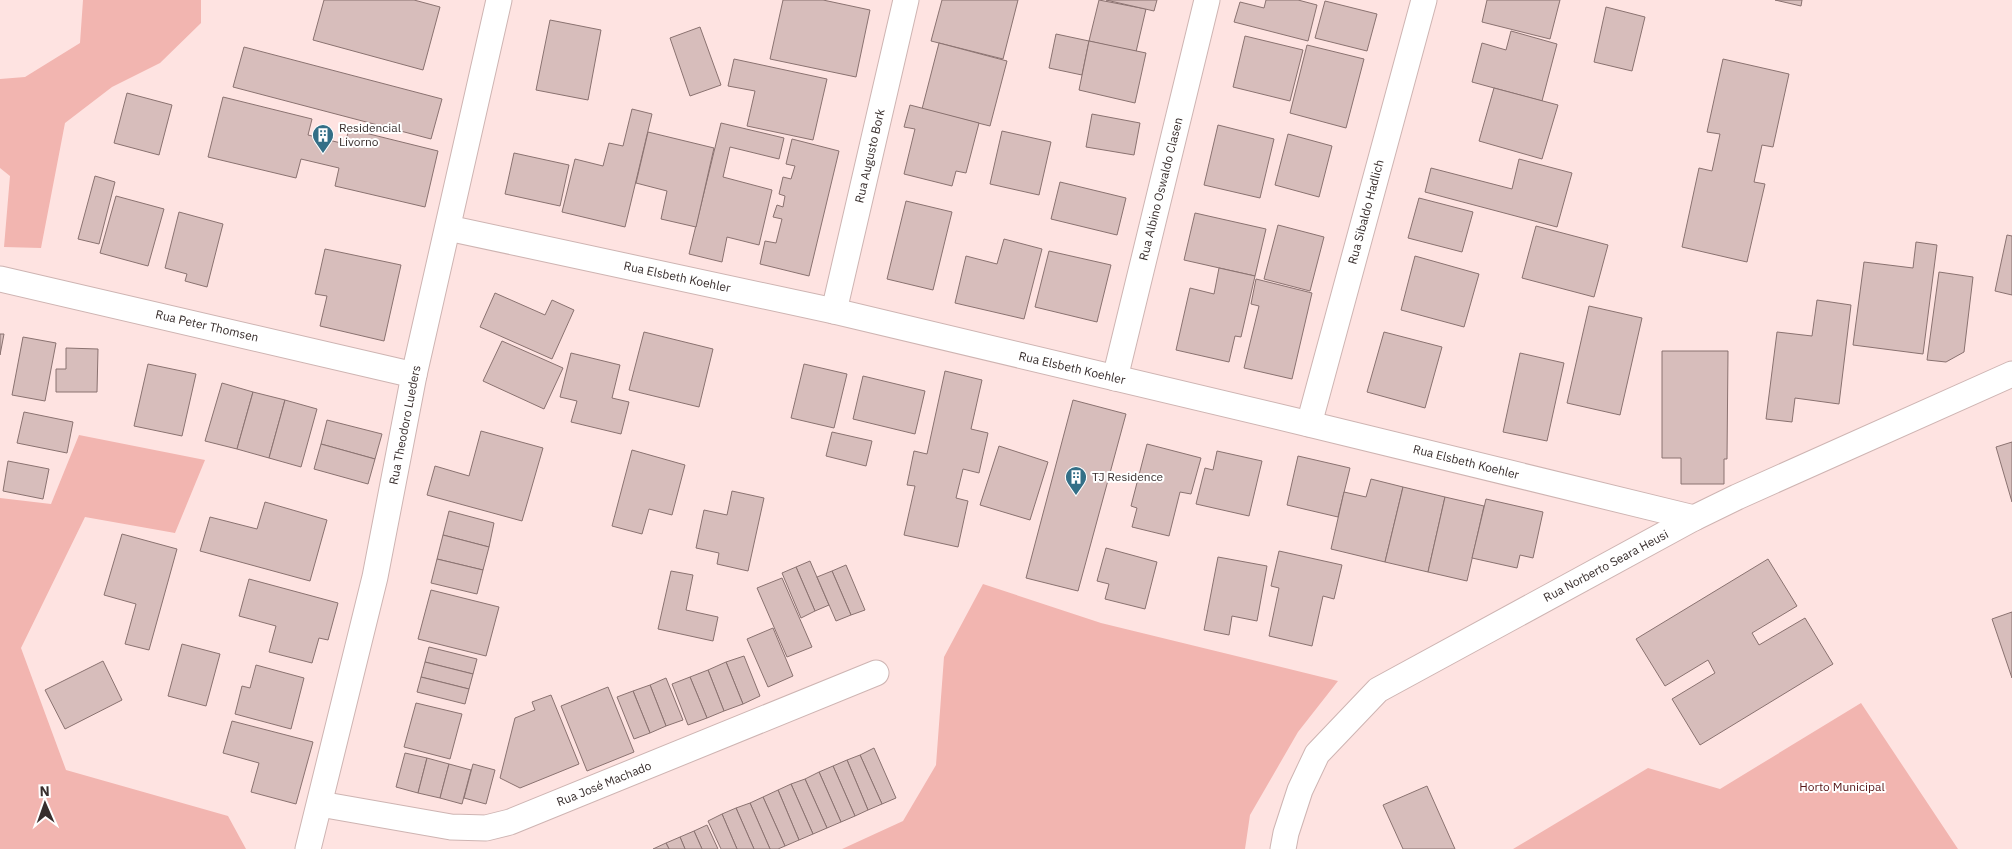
<svg xmlns="http://www.w3.org/2000/svg" width="2012" height="849" font-family="'IBM Plex Sans',sans-serif">
	<style>
		.green { fill: #f2b5b0 }
		.building { fill: #d7bdbb; stroke: #8a7270 }
		.lines { fill: none; stroke-linecap: round; stroke-linejoin: round }
		.street-casing { stroke: #ceb4b2; stroke-width: 27 }
		.street { stroke: #fff; stroke-width: 25 }
		.labels { text-anchor: middle; stroke-width: 4; stroke-linejoin: round; paint-order: stroke }
		.poi-label { font-size: 12px; fill: #382e2d; stroke: #fff; text-anchor: start }
		.street-label { font-size: 12px; fill: #382e2d; stroke: #fff }
		.park-label { font-size: 12px; fill: #561516; stroke: #fff }
	</style>
	<rect width="100%" height="100%" fill="#fee3e1"/>
	<g class="green">
		<polygon points="83,0 201,0 201,23 160,63 112,87 65,123 41,248 4,247 10,176 0,168 0,79 25,77 80,43"/>
		<polygon points="79,435 205,460 175,533 85,517 21,648 66,770 228,816 246,849 0,849 0,498 51,504"/>
		<polygon points="983,584 1101,623 1338,681 1298,732 1250,815 1245,849 842,849 903,821 936,765 944,657"/>
		<polygon points="1861,703 1958,849 1513,849 1648,768 1720,789"/>
	</g>
	<g class="building">
		<polygon points="324,0 414,0 440,7 423,70 313,40"/>
		<polygon points="783,0 823,0 870,10 856,77 770,59"/>
		<polygon points="942,0 1018,0 1003,59 931,41"/>
		<polygon points="1099,0 1146,9 1136,52 1089,41"/>
		<polygon points="1106,0 1157,0 1154,11"/>
		<polygon points="1266,0 1298,0 1317,5 1308,41 1234,22 1240,2 1264,8"/>
		<polygon points="1487,0 1560,0 1550,39 1482,22"/>
		<polygon points="1775,0 1802,0 1801,6"/>
		<polygon points="1325,1 1377,14 1367,51 1315,38"/>
		<polygon points="1606,7 1645,17 1632,71 1594,62"/>
		<polygon points="550,20 601,30 588,100 536,90"/>
		<polygon points="700,27 721,85 690,96 670,38"/>
		<polygon points="1511,31 1557,44 1542,101 1472,82 1482,43 1506,50"/>
		<polygon points="1056,34 1089,41 1082,75 1049,68"/>
		<polygon points="1245,36 1303,50 1290,101 1233,87"/>
		<polygon points="1089,41 1146,53 1135,103 1079,90"/>
		<polygon points="939,43 1007,61 990,126 922,109"/>
		<polygon points="1307,45 1364,59 1346,128 1290,113"/>
		<polygon points="244,47 442,99 431,139 233,87"/>
		<polygon points="734,59 827,79 813,140 747,126 755,91 728,86"/>
		<polygon points="1723,59 1789,74 1773,147 1762,145 1754,182 1765,184 1747,262 1682,247 1699,168 1712,171 1720,134 1707,132"/>
		<polygon points="1494,88 1558,105 1542,159 1479,141"/>
		<polygon points="127,93 172,105 159,155 114,143"/>
		<polygon points="223,97 312,119 308,135 345,144 349,129 438,151 425,207 335,186 339,168 301,159 296,178 208,157"/>
		<polygon points="910,105 979,123 966,173 956,171 952,186 904,174 915,129 904,127"/>
		<polygon points="632,109 652,114 625,227 562,212 575,159 603,166 609,143 623,146"/>
		<polygon points="1092,114 1140,123 1134,155 1086,147"/>
		<polygon points="721,123 784,138 779,159 730,147 723,177 772,190 759,245 727,237 722,262 689,254"/>
		<polygon points="1218,125 1274,139 1260,198 1204,185"/>
		<polygon points="1002,131 1051,142 1039,195 990,184"/>
		<polygon points="648,132 714,148 696,227 661,219 667,191 636,183"/>
		<polygon points="1288,134 1332,146 1319,197 1275,185"/>
		<polygon points="792,139 839,151 809,276 760,264 765,241 776,243 782,219 773,217 777,205 783,207 785,196 779,194 783,177 791,179 795,166 786,164"/>
		<polygon points="514,153 569,165 560,206 505,194"/>
		<polygon points="1519,159 1572,173 1557,227 1425,192 1431,168 1512,189"/>
		<polygon points="95,176 115,182 99,244 78,239"/>
		<polygon points="1060,182 1126,198 1117,235 1051,219"/>
		<polygon points="116,196 164,209 148,266 100,253"/>
		<polygon points="1419,198 1473,212 1462,252 1408,238"/>
		<polygon points="906,201 952,212 933,290 887,279"/>
		<polygon points="179,212 223,224 207,287 185,281 187,274 165,268"/>
		<polygon points="1195,213 1266,229 1255,276 1184,260"/>
		<polygon points="1278,225 1324,237 1310,291 1264,279"/>
		<polygon points="1536,226 1608,245 1594,297 1522,278"/>
		<polygon points="2007,235 2012,236 2012,295 1995,291"/>
		<polygon points="1004,239 1042,249 1024,319 955,303 966,256 997,264"/>
		<polygon points="1916,242 1937,245 1923,354 1853,345 1864,262 1913,268"/>
		<polygon points="325,249 401,265 384,341 320,326 327,296 315,294"/>
		<polygon points="1049,251 1111,265 1097,322 1035,307"/>
		<polygon points="1415,256 1479,274 1464,327 1401,310"/>
		<polygon points="1219,268 1255,276 1241,337 1235,336 1229,362 1176,350 1190,288 1214,294"/>
		<polygon points="1939,272 1973,277 1964,352 1946,362 1927,360"/>
		<polygon points="1256,279 1312,293 1292,379 1244,368 1259,306 1251,304"/>
		<polygon points="495,293 545,315 552,300 574,310 552,359 480,327"/>
		<polygon points="1817,300 1851,305 1839,404 1795,398 1792,422 1766,419 1777,332 1812,336"/>
		<polygon points="1589,306 1642,318 1620,415 1567,403"/>
		<polygon points="644,332 713,349 699,407 629,390"/>
		<polygon points="1384,332 1442,347 1425,408 1367,392"/>
		<polygon points="0,334 4,334 0,355"/>
		<polygon points="23,337 56,343 45,401 12,395"/>
		<polygon points="502,341 563,368 544,409 483,381"/>
		<polygon points="66,348 98,349 97,392 56,392 56,369 66,369"/>
		<polygon points="1662,351 1728,351 1727,459 1724,459 1724,484 1681,484 1681,458 1662,458"/>
		<polygon points="571,353 620,365 612,398 629,402 621,434 571,422 577,401 560,397"/>
		<polygon points="1520,353 1564,363 1547,441 1503,432"/>
		<polygon points="148,364 196,374 182,436 134,426"/>
		<polygon points="804,364 847,374 834,428 791,418"/>
		<polygon points="945,371 982,380 971,429 988,433 979,473 963,469 956,498 968,501 958,547 904,535 915,486 907,485 914,451 927,454"/>
		<polygon points="863,376 925,391 915,434 853,419"/>
		<polygon points="222,383 253,392 237,449 205,441"/>
		<polygon points="253,392 285,400 269,458 237,449"/>
		<polygon points="285,400 317,409 301,467 269,458"/>
		<polygon points="1073,400 1126,414 1078,591 1026,578"/>
		<polygon points="24,412 73,422 67,453 17,443"/>
		<polygon points="327,420 382,434 375,459 321,444"/>
		<polygon points="481,431 543,448 522,521 427,495 435,466 469,476"/>
		<polygon points="832,432 872,441 866,466 826,456"/>
		<polygon points="2012,442 2012,502 1996,447"/>
		<polygon points="321,444 375,459 368,484 314,469"/>
		<polygon points="1147,444 1201,458 1191,494 1180,492 1169,536 1132,527 1137,508 1131,506"/>
		<polygon points="999,446 1048,462 1030,520 980,505"/>
		<polygon points="632,450 685,465 672,515 649,509 642,534 612,526"/>
		<polygon points="1217,451 1262,461 1249,516 1196,504 1205,468 1213,470"/>
		<polygon points="1298,456 1350,468 1338,517 1287,505"/>
		<polygon points="8,461 49,469 43,499 3,491"/>
		<polygon points="1371,479 1403,487 1385,562 1331,549 1344,492 1366,497"/>
		<polygon points="1403,487 1445,497 1428,572 1385,562"/>
		<polygon points="732,491 764,498 748,571 717,564 719,553 696,548 704,510 727,515"/>
		<polygon points="1445,497 1484,506 1467,581 1428,572"/>
		<polygon points="1486,499 1543,512 1533,558 1520,555 1517,568 1472,558"/>
		<polygon points="265,502 327,520 310,581 200,551 210,517 257,529"/>
		<polygon points="449,511 494,523 489,547 443,535"/>
		<polygon points="122,534 177,549 149,650 125,644 136,604 104,595"/>
		<polygon points="443,535 489,547 483,570 437,559"/>
		<polygon points="1106,548 1157,562 1145,609 1105,599 1109,584 1097,581"/>
		<polygon points="1279,551 1342,565 1334,599 1323,596 1312,646 1269,636 1279,588 1271,586"/>
		<polygon points="1218,557 1267,566 1257,621 1232,616 1229,635 1204,630"/>
		<polygon points="437,559 483,570 477,594 431,583"/>
		<polygon points="1768,559 1797,606 1752,633 1759,645 1805,618 1833,664 1700,745 1672,699 1715,673 1708,660 1665,686 1636,639"/>
		<polygon points="810,561 829,605 815,611 796,567"/>
		<polygon points="846,565 865,610 851,615 832,571"/>
		<polygon points="796,567 815,611 801,618 782,573"/>
		<polygon points="671,571 693,575 686,610 718,617 713,641 658,629"/>
		<polygon points="832,571 851,615 836,621 817,577"/>
		<polygon points="782,578 812,647 787,657 757,588"/>
		<polygon points="249,579 338,603 328,640 319,638 312,663 269,652 276,626 239,616"/>
		<polygon points="431,590 499,607 486,656 418,639"/>
		<polygon points="2012,612 2012,678 1992,619"/>
		<polygon points="773,628 793,676 768,687 747,639"/>
		<polygon points="182,644 220,654 206,706 168,696"/>
		<polygon points="429,647 477,659 473,674 425,662"/>
		<polygon points="744,656 760,696 743,704 726,662"/>
		<polygon points="103,661 122,700 65,729 45,690"/>
		<polygon points="425,662 473,674 469,689 421,677"/>
		<polygon points="726,662 743,704 724,711 708,670"/>
		<polygon points="256,665 304,678 291,729 235,714 242,686 250,688"/>
		<polygon points="708,670 724,711 707,718 690,677"/>
		<polygon points="421,677 469,689 465,704 417,692"/>
		<polygon points="690,677 707,718 688,725 672,684"/>
		<polygon points="666,678 683,720 666,726 650,685"/>
		<polygon points="650,685 666,726 650,733 633,691"/>
		<polygon points="608,687 634,752 587,771 561,706"/>
		<polygon points="633,691 650,733 634,739 617,697"/>
		<polygon points="551,695 579,764 520,788 500,778 515,718 535,710 532,702"/>
		<polygon points="416,703 462,714 450,759 404,747"/>
		<polygon points="232,721 313,742 296,804 251,792 259,763 223,753"/>
		<polygon points="874,748 896,798 882,804 860,755"/>
		<polygon points="405,753 427,758 418,793 396,787"/>
		<polygon points="860,755 882,804 868,810 847,760"/>
		<polygon points="427,758 449,764 440,798 418,793"/>
		<polygon points="847,760 868,810 855,816 833,766"/>
		<polygon points="449,764 471,770 462,804 440,798"/>
		<polygon points="473,764 495,770 486,804 464,798"/>
		<polygon points="833,766 855,816 841,822 819,772"/>
		<polygon points="819,772 841,822 827,828 805,779"/>
		<polygon points="805,779 827,828 813,834 791,784"/>
		<polygon points="791,784 813,834 799,840 778,790"/>
		<polygon points="1427,786 1455,849 1403,849 1383,805"/>
		<polygon points="778,790 799,840 785,846 763,797"/>
		<polygon points="763,797 785,846 778,849 770,849 750,803"/>
		<polygon points="750,803 770,849 754,849 736,808"/>
		<polygon points="736,808 754,849 737,849 722,814"/>
		<polygon points="722,814 737,849 721,849 708,821"/>
		<polygon points="707,825 718,849 702,849 694,831"/>
		<polygon points="694,831 702,849 685,849 680,837"/>
		<polygon points="680,837 685,849 669,849 666,843"/>
		<polygon points="666,843 669,849 653,849"/>
	</g>
	<g class="lines">
		<g class="street-casing">
			<g id="street">
				<polyline points="448,228 834,311 1309,424 1694,518"/>
				<polyline points="0,279 414,375"/>
				<polyline points="834,311 906,0"/>
				<polyline points="1115,378 1207,0"/>
				<polyline points="1309,424 1424,0"/>
				<polyline points="320,804 451,827 486,828 510,822 876,673"/>
				<polyline points="308,849 375,577 414,375 499,0"/>
				<polyline points="1283,849 1286,833 1300,790 1317,754 1378,690 1694,518 1737,497 2012,374"/>
			</g>
		</g>
		<use href="#street" class="street"/>
	</g>
	<defs>
		<g id="building-pin" transform="scale(1.125)"><path d="M0 17L-7.5 6A9.5 9.5 0 1 1 7.5 6Z" fill="#346f87" stroke="#fff"/><path d="M-4-6H4V6H1V3H-1V6H-4ZM-2.5-4.3h1.7v1.8h-1.7ZM.8-4.3h1.7v1.8H.8ZM-2.5-1h1.7V.8h-1.7ZM.8-1h1.7V.8H.8Z" fill="#fff"/></g>
	</defs>
	<g fill-rule="evenodd">
		<use href="#building-pin" x="323" y="135"/>
		<use href="#building-pin" x="1076" y="477"/>
	</g>
	<g class="labels">
		<g class="poi-label">
			<text x="339" y="132">Residencial<tspan x="339" dy="14">Livorno</tspan></text>
			<text x="1092" y="481">TJ Residence</text>
		</g>
		<g class="street-label">
			<text transform="translate(870 156) rotate(-77)" y="4">Rua Augusto Bork</text>
			<text transform="translate(1161 189) rotate(-76)" y="4">Rua Albino Oswaldo Clasen</text>
			<text transform="translate(1366 212) rotate(-75)" y="4">Rua Sibaldo Hadlich</text>
			<text transform="translate(677 277) rotate(12)" y="4">Rua Elsbeth Koehler</text>
			<text transform="translate(207 326) rotate(13)" y="4">Rua Peter Thomsen</text>
			<text transform="translate(1072 368) rotate(13)" y="4">Rua Elsbeth Koehler</text>
			<text transform="translate(405 425) rotate(-79)" y="4">Rua Theodoro Lueders</text>
			<text transform="translate(1466 462) rotate(14)" y="4">Rua Elsbeth Koehler</text>
			<text transform="translate(1606 566) rotate(-28)" y="4">Rua Norberto Seara Heusi</text>
			<text transform="translate(604 784) rotate(-22)" y="4">Rua José Machado</text>
		</g>
		<g class="park-label">
			<text x="1842" y="791">Horto Municipal</text>
		</g>
	</g>
	<g transform="translate(45 804) rotate(358)" stroke="#ffffff" stroke-width="4" paint-order="stroke">
	<path d="M0-4L9 19L0 12L-9 19Z" fill="#382e2d"/>
	<text y="-8" font-size="14" font-weight="bold" text-anchor="middle" fill="#382e2d">N</text>
	</g>
</svg>
